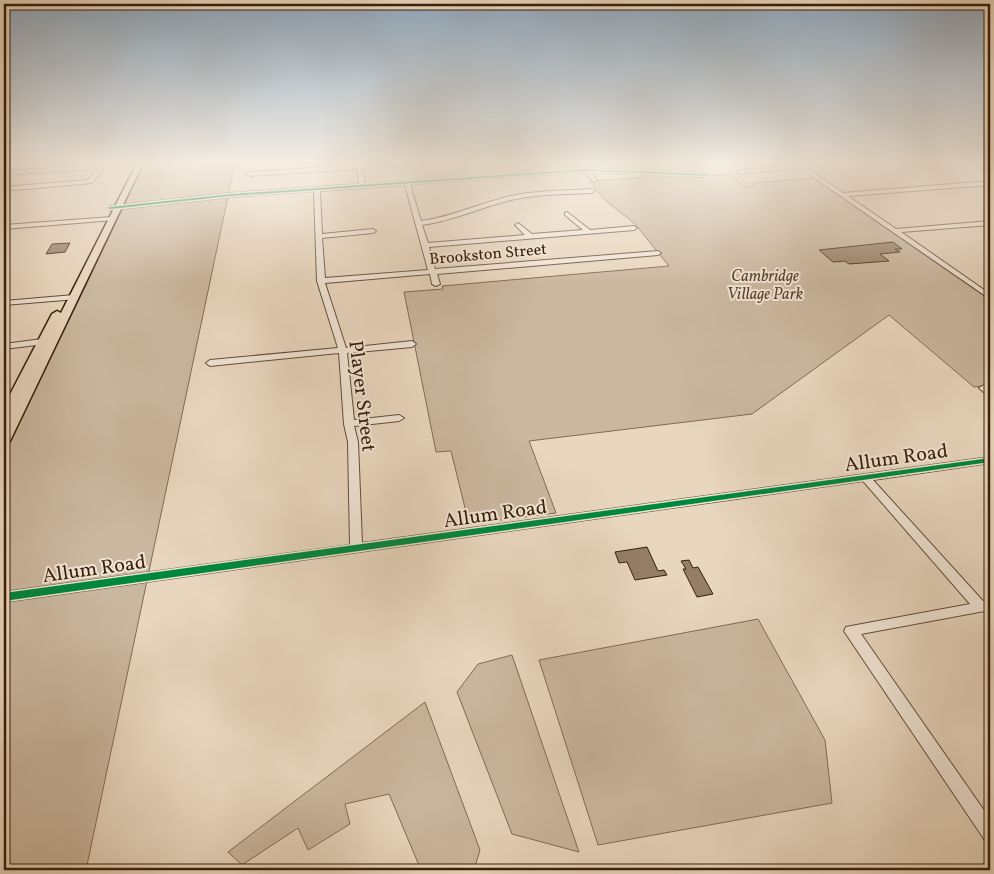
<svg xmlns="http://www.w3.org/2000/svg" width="994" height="874" font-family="Vollkorn,serif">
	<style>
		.green { fill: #cab79f; stroke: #826a54 }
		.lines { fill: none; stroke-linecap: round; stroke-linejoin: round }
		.stream { stroke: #7e6750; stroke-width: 1 }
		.building { fill: #947e67; stroke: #391e09 }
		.minor-casing { stroke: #654c36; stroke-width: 2 }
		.major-casing { stroke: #391e09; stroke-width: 3 }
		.minor { fill: #f0e4d5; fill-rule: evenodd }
		.major { fill: #e8d6be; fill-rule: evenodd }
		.cycleway-casing { stroke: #f0e4d5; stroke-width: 3 }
		.cycleway { fill: #00873e; fill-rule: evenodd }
		.labels { text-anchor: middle; stroke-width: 4; stroke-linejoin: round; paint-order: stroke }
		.far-street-label { font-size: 16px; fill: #391e09; stroke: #f0e4d5 }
		.far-park-label { font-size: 16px; font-style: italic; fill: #5d442e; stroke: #f0e4d5 }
		.street-label { font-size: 20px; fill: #391e09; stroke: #f0e4d5 }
	</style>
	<rect width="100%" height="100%" fill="#e8d6be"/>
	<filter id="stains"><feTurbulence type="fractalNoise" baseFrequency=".004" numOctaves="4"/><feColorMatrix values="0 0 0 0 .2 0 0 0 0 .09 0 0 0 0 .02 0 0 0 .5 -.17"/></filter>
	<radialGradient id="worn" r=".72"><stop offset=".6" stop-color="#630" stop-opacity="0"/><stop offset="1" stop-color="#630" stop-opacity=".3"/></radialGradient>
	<g class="green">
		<polygon points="144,163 235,163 86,870 4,870 4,455"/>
		<polygon points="731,175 746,187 755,187 751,183 814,178 990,300 990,385 974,387 889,315 752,414 529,441 556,513 469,524 451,451 436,452 404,292 443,289 442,286 669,266 635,224 605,200 589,181 663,176"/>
		<polygon points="758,619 825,740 832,803 598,845 539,660"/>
		<polygon points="512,655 579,852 512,834 457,692 478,664"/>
		<polygon points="425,702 480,850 474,870 421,870 389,794 345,804 350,824 308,850 298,828 242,865 228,852"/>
	</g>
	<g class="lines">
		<polyline class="stream" points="721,163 750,186"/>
	</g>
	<g class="building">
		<polygon points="893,242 902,249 895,249 900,252 880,254 889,261 849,264 845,261 833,262 819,250"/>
		<polygon points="70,243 65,252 46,254 52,244"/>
		<polygon points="647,547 658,571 664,570 667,575 635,580 627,562 619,563 615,552"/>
		<polygon points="689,560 693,568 698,567 713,594 697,597 683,569 686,569 681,561"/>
	</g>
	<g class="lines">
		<g class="minor-casing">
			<g id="minor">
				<polygon points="101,163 107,163 92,183 4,191 4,187 88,180 97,169 4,175 4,171 99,165"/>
				<path d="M356,163H361L362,165L420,163L417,165L362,168L365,184L581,169L577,163H582L587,168L696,173L685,163H691L703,173L712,175L702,177L590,172L597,180L594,182L584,172L410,184L421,221C452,217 480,203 511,196C537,190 565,191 592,189L595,191L592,193C565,194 538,194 511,200C481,207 453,221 422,225L428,243L525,235L515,225L518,223L532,234L583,230L565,215V213L567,212L590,230L634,226L637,228L634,230L429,247L435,269L658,251L661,253L658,255L437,274L440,284L436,286L432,284L430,274L325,283L346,348L412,341L416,344L412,347L347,353L354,420L399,415L404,418L399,421L354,426L358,442L362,543L990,457V463L873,480L983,601L990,600V610L861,634L990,819V841L984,839L844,631L846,627L851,626L970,604L863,481L4,602V592L350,545L348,442L344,424L339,353L210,366L206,363L210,360L338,348L317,281L314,191L231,197L110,210L107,208L110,206L231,193L359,184L357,169L250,176L247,174L250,172L357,165ZM405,185L428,270L325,278L322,238L373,233L376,231L373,229L322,234L320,191Z"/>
				<polygon points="822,163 838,163 835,165 806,167 843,193 990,181 990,185 848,196 896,229 990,221 990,225 901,232 990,294 990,299 800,168 740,174 737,172 740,170"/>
				<polygon points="873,163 880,163 882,164 879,166"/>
				<polygon points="112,217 114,218 114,220 4,229 4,225"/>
				<polygon points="74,295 77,295 77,299 4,305 4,301"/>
				<polygon points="50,338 53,339 53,343 4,349 4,344"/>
				<polygon points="984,385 990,389 990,396 987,395 979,388"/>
			</g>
		</g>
		<g class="major-casing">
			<polygon id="major" points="137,163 143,163 10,441 4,445 4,429 9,419 4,421 4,406 52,314 57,311 61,313"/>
		</g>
		<use href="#minor" class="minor"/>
		<use href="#major" class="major"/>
		<g class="cycleway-casing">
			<g id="cycleway">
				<polygon points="586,169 709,174 711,175 709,176 586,171 231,196 110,209 108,208 110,207 231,194"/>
				<polygon points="990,458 990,462 4,601 4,593"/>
			</g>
		</g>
		<use href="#cycleway" class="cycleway"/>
	</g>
	<linearGradient id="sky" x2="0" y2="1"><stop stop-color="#90a8be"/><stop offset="0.57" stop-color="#f5ede2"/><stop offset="1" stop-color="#f5ede2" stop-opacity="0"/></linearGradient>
	<rect width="994" height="285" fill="url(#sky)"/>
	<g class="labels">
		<g class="far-street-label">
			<text transform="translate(488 253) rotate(-5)" y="6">Brookston Street</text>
		</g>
		<g class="far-park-label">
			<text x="765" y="281">Cambridge<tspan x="765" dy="18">Village Park</tspan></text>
		</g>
		<g class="street-label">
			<text transform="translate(363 396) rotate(83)" y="7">Player Street</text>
			<text transform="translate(896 457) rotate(-8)" y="7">Allum Road</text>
			<text transform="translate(495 513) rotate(-8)" y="7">Allum Road</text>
			<text transform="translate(94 568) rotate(-8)" y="7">Allum Road</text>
		</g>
	</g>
	<rect width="994" height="874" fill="none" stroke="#e8d6be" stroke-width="20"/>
	<rect x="5" y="5" width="984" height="864" fill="none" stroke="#391e09" stroke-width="2.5"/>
	<rect x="10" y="10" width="974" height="854" fill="none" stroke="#391e09"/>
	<rect width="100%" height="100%" filter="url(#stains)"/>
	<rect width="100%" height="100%" fill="url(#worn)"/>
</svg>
